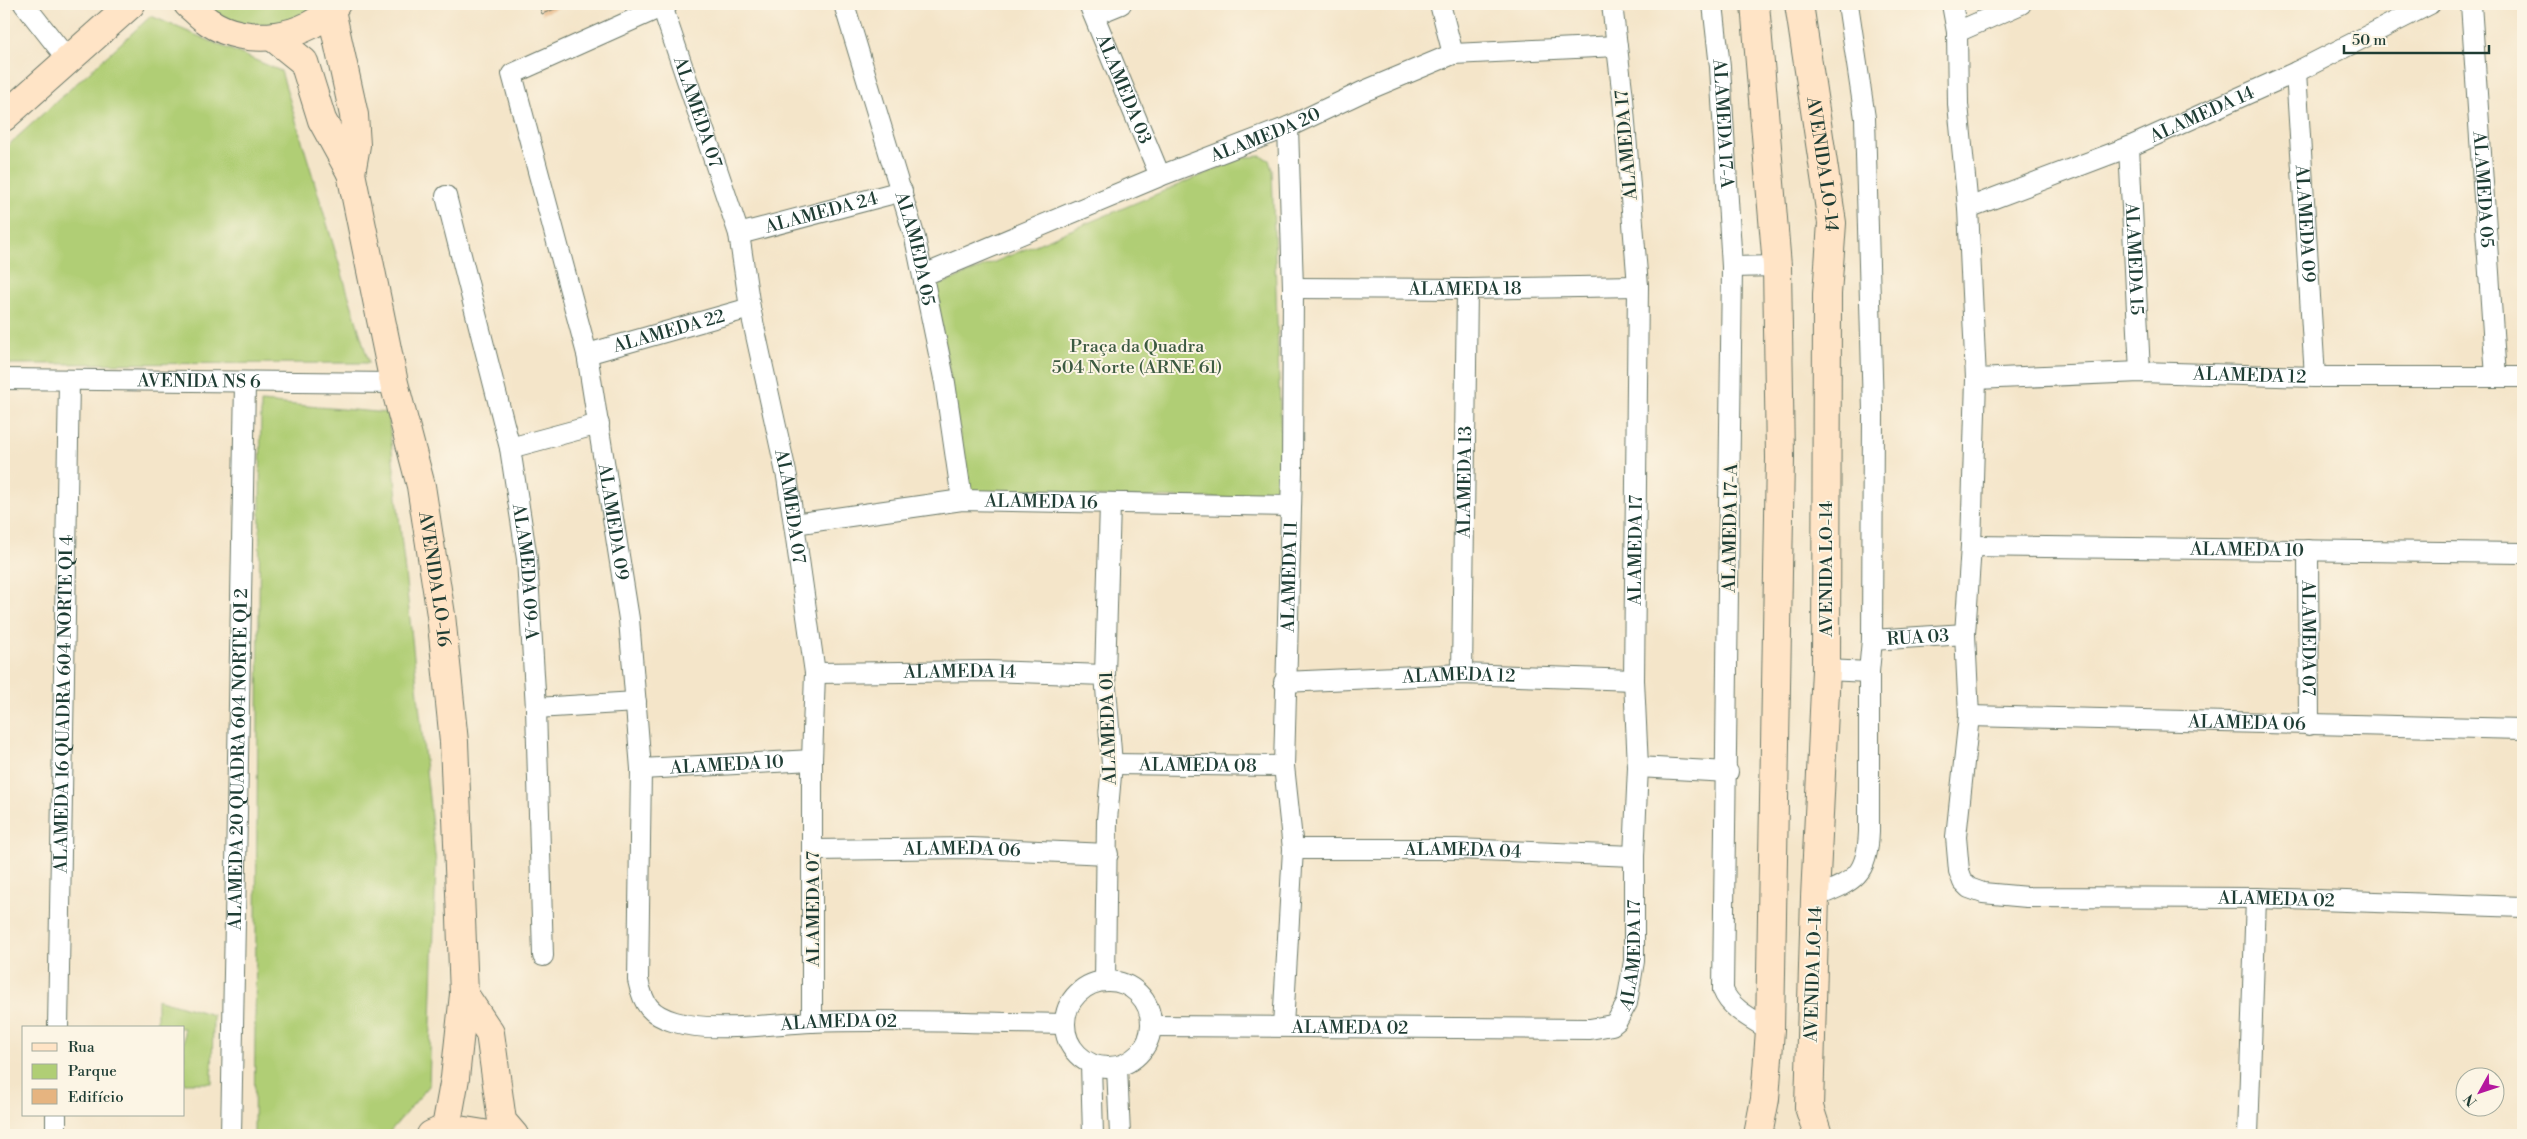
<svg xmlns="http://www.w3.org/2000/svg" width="2527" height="1139" font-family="'Libre Bodoni',serif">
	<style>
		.green { fill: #b0ce75; stroke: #688654 }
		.building { fill: #e6b480 }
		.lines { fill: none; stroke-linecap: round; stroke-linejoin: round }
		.street-casing { stroke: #6a7868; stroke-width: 22 }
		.secondary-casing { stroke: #6a7868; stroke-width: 30 }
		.street { stroke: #fff; stroke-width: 20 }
		.secondary { stroke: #ffe4c6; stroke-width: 28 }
		.labels { text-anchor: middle; stroke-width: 4; stroke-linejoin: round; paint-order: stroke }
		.street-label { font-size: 18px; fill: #1f3d34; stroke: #fcf5e5 }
		.park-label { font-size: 18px; fill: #3c5a41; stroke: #fcf5e5 }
	</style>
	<rect width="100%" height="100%" fill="#fcf5e5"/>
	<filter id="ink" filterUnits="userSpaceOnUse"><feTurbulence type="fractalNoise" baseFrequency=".02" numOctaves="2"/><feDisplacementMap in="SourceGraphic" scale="10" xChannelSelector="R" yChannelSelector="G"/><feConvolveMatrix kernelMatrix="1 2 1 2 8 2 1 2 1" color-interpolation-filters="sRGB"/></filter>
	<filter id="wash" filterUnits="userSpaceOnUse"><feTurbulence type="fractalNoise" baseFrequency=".0096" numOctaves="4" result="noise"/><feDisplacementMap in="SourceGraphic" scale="20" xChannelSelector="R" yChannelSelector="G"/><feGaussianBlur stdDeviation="1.12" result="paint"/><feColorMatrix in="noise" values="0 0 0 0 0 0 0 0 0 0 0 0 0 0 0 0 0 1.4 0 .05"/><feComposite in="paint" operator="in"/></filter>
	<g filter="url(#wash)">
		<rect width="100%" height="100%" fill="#f4e5c9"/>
		<g class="green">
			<path d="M206,4H321C312,9 303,17 294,21C264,31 229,26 206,4Z"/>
			<polygon points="151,16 281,71 369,363 4,364 4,149"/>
			<polygon points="1261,156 1269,160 1272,170 1283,499 970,495 935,287 1245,157"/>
			<polygon points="261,402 388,413 436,864 429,1086 387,1135 254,1135"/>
			<polygon points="157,999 213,1015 212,1083 184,1083 184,1028 157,1028"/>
		</g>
		<g id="blocks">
			<polygon class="building" points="538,4 558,4 560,7 542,14"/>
		</g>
	</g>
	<g filter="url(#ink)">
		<use href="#blocks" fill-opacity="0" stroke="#6a7868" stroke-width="1"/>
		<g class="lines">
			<g class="street-casing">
				<g id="street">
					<polyline points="24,4 68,60"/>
					<path id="s1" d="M668,4L512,74L587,354L629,619L641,769L638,980C643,1004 650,1015 675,1022C712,1033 772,1024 811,1022C895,1019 980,1023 1064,1024"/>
					<path id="s2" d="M844,4L915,238L945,383L962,500"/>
					<path id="s3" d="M1089,4L1160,176"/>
					<polyline points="1440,4 1453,54"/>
					<path id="s4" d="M1713,4L1720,67L1732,267L1723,990C1730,1009 1754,1020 1770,1030"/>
					<path id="s5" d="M1952,4L1957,32L1958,104L1968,208L1976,379L1971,546L1965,634L1969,716L1956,837L1959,871L1963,882L1969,888L1983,893L2027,897L2256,898L2523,907"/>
					<path id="s6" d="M2471,4L2496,377"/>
					<path id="s7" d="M662,6L739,234L750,308L787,477L794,524L815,673L812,760V1022"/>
					<polyline points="1094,15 1121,4"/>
					<polyline points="1957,32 2021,4"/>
					<path id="s8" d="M2296,72L2315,377"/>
					<path id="s9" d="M2129,147L2140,372"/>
					<path id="s10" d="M446,196L510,448L527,559L536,708L543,956"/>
					<path id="s11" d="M1968,208L2129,147L2296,72L2430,4"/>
					<path id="s12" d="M739,234L902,191"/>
					<polyline points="1732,267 1777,266"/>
					<path id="s13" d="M924,275L1160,176L1288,127L1362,92L1453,54L1617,46"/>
					<path id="s14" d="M1293,288L1467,289L1638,286"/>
					<path id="s15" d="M587,354L750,308"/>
					<path id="s16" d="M4,379L394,383"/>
					<path id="s17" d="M1976,379L2140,372L2315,377H2523"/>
					<polyline points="510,448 599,424"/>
					<path id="s18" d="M794,524L962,500L1289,506"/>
					<path id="s19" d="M1971,546L2523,553"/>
					<path id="s20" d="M2308,550L2309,725"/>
					<path id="s21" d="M1872,640L1965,634"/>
					<polyline points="1826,670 1869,672"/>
					<path id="s22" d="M815,673L988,671L1105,675"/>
					<path id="s23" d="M1462,674L1467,289"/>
					<path id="s24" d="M1284,682L1462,674L1634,680"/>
					<polyline points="536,708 636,702"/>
					<path id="s25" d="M1969,716L2523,729"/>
					<path id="s26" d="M1112,764L1284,766"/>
					<polyline points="1638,767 1728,772"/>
					<path id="s27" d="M641,769L812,760"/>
					<path id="s28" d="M1293,849H1456L1634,856"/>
					<path id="s29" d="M814,850L971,848L1108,854"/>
					<path d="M1815,897C1854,881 1867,877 1869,832V672L1872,640L1873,411L1865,118L1848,4"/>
					<circle cx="1108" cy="1024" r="43"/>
					<polyline points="1105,981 1107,820 1112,764 1105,675 1110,504"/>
					<path id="s30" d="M1152,1026L1590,1029L1612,1025L1617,1021L1627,1003L1634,961V856L1638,767L1634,680L1638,286L1623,98L1612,4"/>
					<path id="s31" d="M1283,1026L1293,849L1284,766L1292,472L1293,288L1288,127"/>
					<path id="s32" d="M58,1028L69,381"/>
					<polyline points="1091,1064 1093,1135"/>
					<polyline points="1117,1067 1120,1135"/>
					<polyline points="56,1135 56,1115"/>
					<path id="s33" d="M231,1135L245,383"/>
					<polyline points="2248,1135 2256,898"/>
				</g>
			</g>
			<g class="secondary-casing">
				<g id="secondary">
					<path d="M188,4C195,10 201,17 209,22C246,47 308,40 336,4"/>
					<polyline points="1755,4 1777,266 1780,458 1770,1030 1765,1099 1758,1135"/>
					<path id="s34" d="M1799,4L1832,223L1827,294L1826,670L1815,897L1809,1107L1818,1135"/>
					<polyline points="331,10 354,115 356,145 351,173"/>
					<path id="s35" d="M273,37L304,62L322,120L351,173L394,383L421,486L441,615L454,742L464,994L455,1078L446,1128"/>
					<polyline points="4,117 131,4"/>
					<polyline points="464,994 490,1033 502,1121 514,1135"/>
					<polyline points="431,1135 446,1128 490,1135"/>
				</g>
			</g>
			<use href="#street" class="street"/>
			<use href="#secondary" class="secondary"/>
		</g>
	</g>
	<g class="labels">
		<g class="street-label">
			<text dy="6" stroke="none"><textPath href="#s3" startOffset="92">ALAMEDA 03</textPath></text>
			<text dy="6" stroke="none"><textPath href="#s7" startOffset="112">ALAMEDA 07</textPath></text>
			<text dy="6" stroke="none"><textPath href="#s11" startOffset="252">ALAMEDA 14</textPath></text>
			<text dy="6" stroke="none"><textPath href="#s4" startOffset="120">ALAMEDA 17-A</textPath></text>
			<text dy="6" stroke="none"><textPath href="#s13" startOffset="369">ALAMEDA 20</textPath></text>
			<text transform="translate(1626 145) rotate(-95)" y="6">ALAMEDA 17</text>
			<text dy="6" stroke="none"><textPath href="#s34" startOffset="162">AVENIDA LO-14</textPath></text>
			<text dy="6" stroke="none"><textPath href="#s6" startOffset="186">ALAMEDA 05</textPath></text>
			<text dy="6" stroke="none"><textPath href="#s12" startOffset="85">ALAMEDA 24</textPath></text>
			<text dy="6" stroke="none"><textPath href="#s8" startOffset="152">ALAMEDA 09</textPath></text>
			<text dy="6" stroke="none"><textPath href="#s2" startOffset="255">ALAMEDA 05</textPath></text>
			<text dy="6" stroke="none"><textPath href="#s9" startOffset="112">ALAMEDA 15</textPath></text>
			<text dy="6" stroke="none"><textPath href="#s14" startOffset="172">ALAMEDA 18</textPath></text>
			<text dy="6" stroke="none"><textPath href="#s15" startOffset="85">ALAMEDA 22</textPath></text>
			<text dy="6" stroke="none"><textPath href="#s17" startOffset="274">ALAMEDA 12</textPath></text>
			<text dy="6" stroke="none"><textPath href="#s16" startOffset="195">AVENIDA NS 6</textPath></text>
			<text dy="6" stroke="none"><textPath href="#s23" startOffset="192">ALAMEDA 13</textPath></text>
			<text dy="6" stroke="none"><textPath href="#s18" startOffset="249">ALAMEDA 16</textPath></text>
			<text dy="6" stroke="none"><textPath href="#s7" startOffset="518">ALAMEDA 07</textPath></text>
			<text dy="6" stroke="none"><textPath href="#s1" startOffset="631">ALAMEDA 09</textPath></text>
			<text transform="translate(1730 528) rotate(-89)" y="6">ALAMEDA 17-A</text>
			<text dy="6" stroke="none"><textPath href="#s19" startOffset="276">ALAMEDA 10</textPath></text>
			<text dy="6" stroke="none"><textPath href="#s30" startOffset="941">ALAMEDA 17</textPath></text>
			<text transform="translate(1826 569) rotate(-90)" y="6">AVENIDA LO-14</text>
			<text dy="6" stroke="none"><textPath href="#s10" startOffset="385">ALAMEDA 09-A</textPath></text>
			<text dy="6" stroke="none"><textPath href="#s31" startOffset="450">ALAMEDA 11</textPath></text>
			<text dy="6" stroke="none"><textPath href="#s35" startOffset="576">AVENIDA LO-16</textPath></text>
			<text dy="6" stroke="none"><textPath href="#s21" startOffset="46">RUA 03</textPath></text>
			<text dy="6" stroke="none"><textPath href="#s20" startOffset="88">ALAMEDA 07</textPath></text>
			<text dy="6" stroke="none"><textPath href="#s22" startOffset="145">ALAMEDA 14</textPath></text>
			<text dy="6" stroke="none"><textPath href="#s24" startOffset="175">ALAMEDA 12</textPath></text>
			<text dy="6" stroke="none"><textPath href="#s32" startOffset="324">ALAMEDA 16 QUADRA 604 NORTE QI 4</textPath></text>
			<text dy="6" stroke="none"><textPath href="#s25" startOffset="278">ALAMEDA 06</textPath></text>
			<text transform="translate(1108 728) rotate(-92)" y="6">ALAMEDA 01</text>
			<text dy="6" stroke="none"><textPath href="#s33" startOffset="376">ALAMEDA 20 QUADRA 604 NORTE QI 2</textPath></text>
			<text dy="6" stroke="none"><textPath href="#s27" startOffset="86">ALAMEDA 10</textPath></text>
			<text dy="6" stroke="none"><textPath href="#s26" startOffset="86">ALAMEDA 08</textPath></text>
			<text dy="6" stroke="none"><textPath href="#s29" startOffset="148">ALAMEDA 06</textPath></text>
			<text dy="6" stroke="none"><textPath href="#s28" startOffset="170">ALAMEDA 04</textPath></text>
			<text dy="6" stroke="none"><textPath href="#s5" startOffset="1198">ALAMEDA 02</textPath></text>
			<text transform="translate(813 909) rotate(-90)" y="6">ALAMEDA 07</text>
			<text dy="6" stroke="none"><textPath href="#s30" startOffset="536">ALAMEDA 17</textPath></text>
			<text transform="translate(1813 974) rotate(-88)" y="6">AVENIDA LO-14</text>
			<text dy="6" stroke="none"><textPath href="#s1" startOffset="1315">ALAMEDA 02</textPath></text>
			<text dy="6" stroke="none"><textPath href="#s30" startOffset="198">ALAMEDA 02</textPath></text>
		</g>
		<g class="park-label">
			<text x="1137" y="352">Praça da Quadra<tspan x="1137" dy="21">504 Norte (ARNE 61)</tspan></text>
		</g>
	</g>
	<rect width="2527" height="1139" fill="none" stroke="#fcf5e5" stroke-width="20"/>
	<rect x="22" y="1026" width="162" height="90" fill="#fcf5e5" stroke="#a4ab9e"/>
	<rect x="32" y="1043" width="25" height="8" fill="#ffe4c6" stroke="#a4ab9e"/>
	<text x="68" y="1052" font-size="15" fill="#1f3d34">Rua</text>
	<rect x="32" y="1064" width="25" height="15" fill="#b0ce75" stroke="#a4ab9e"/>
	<text x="68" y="1076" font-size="15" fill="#1f3d34">Parque</text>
	<rect x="32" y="1089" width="25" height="15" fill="#e6b480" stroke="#a4ab9e"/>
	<text x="68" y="1102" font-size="15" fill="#1f3d34">Edifício</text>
	<g transform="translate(2480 1092) rotate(230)"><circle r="24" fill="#fcf5e5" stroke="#a4ab9e"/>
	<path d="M0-4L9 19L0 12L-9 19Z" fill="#b5179e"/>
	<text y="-8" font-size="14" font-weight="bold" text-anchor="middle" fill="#1f3d34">N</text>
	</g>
	<path d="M2344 45v8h145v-8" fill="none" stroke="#1f3d34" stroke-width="2.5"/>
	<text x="2352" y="45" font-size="15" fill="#1f3d34" stroke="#fcf5e5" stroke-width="4" paint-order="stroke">50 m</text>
</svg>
